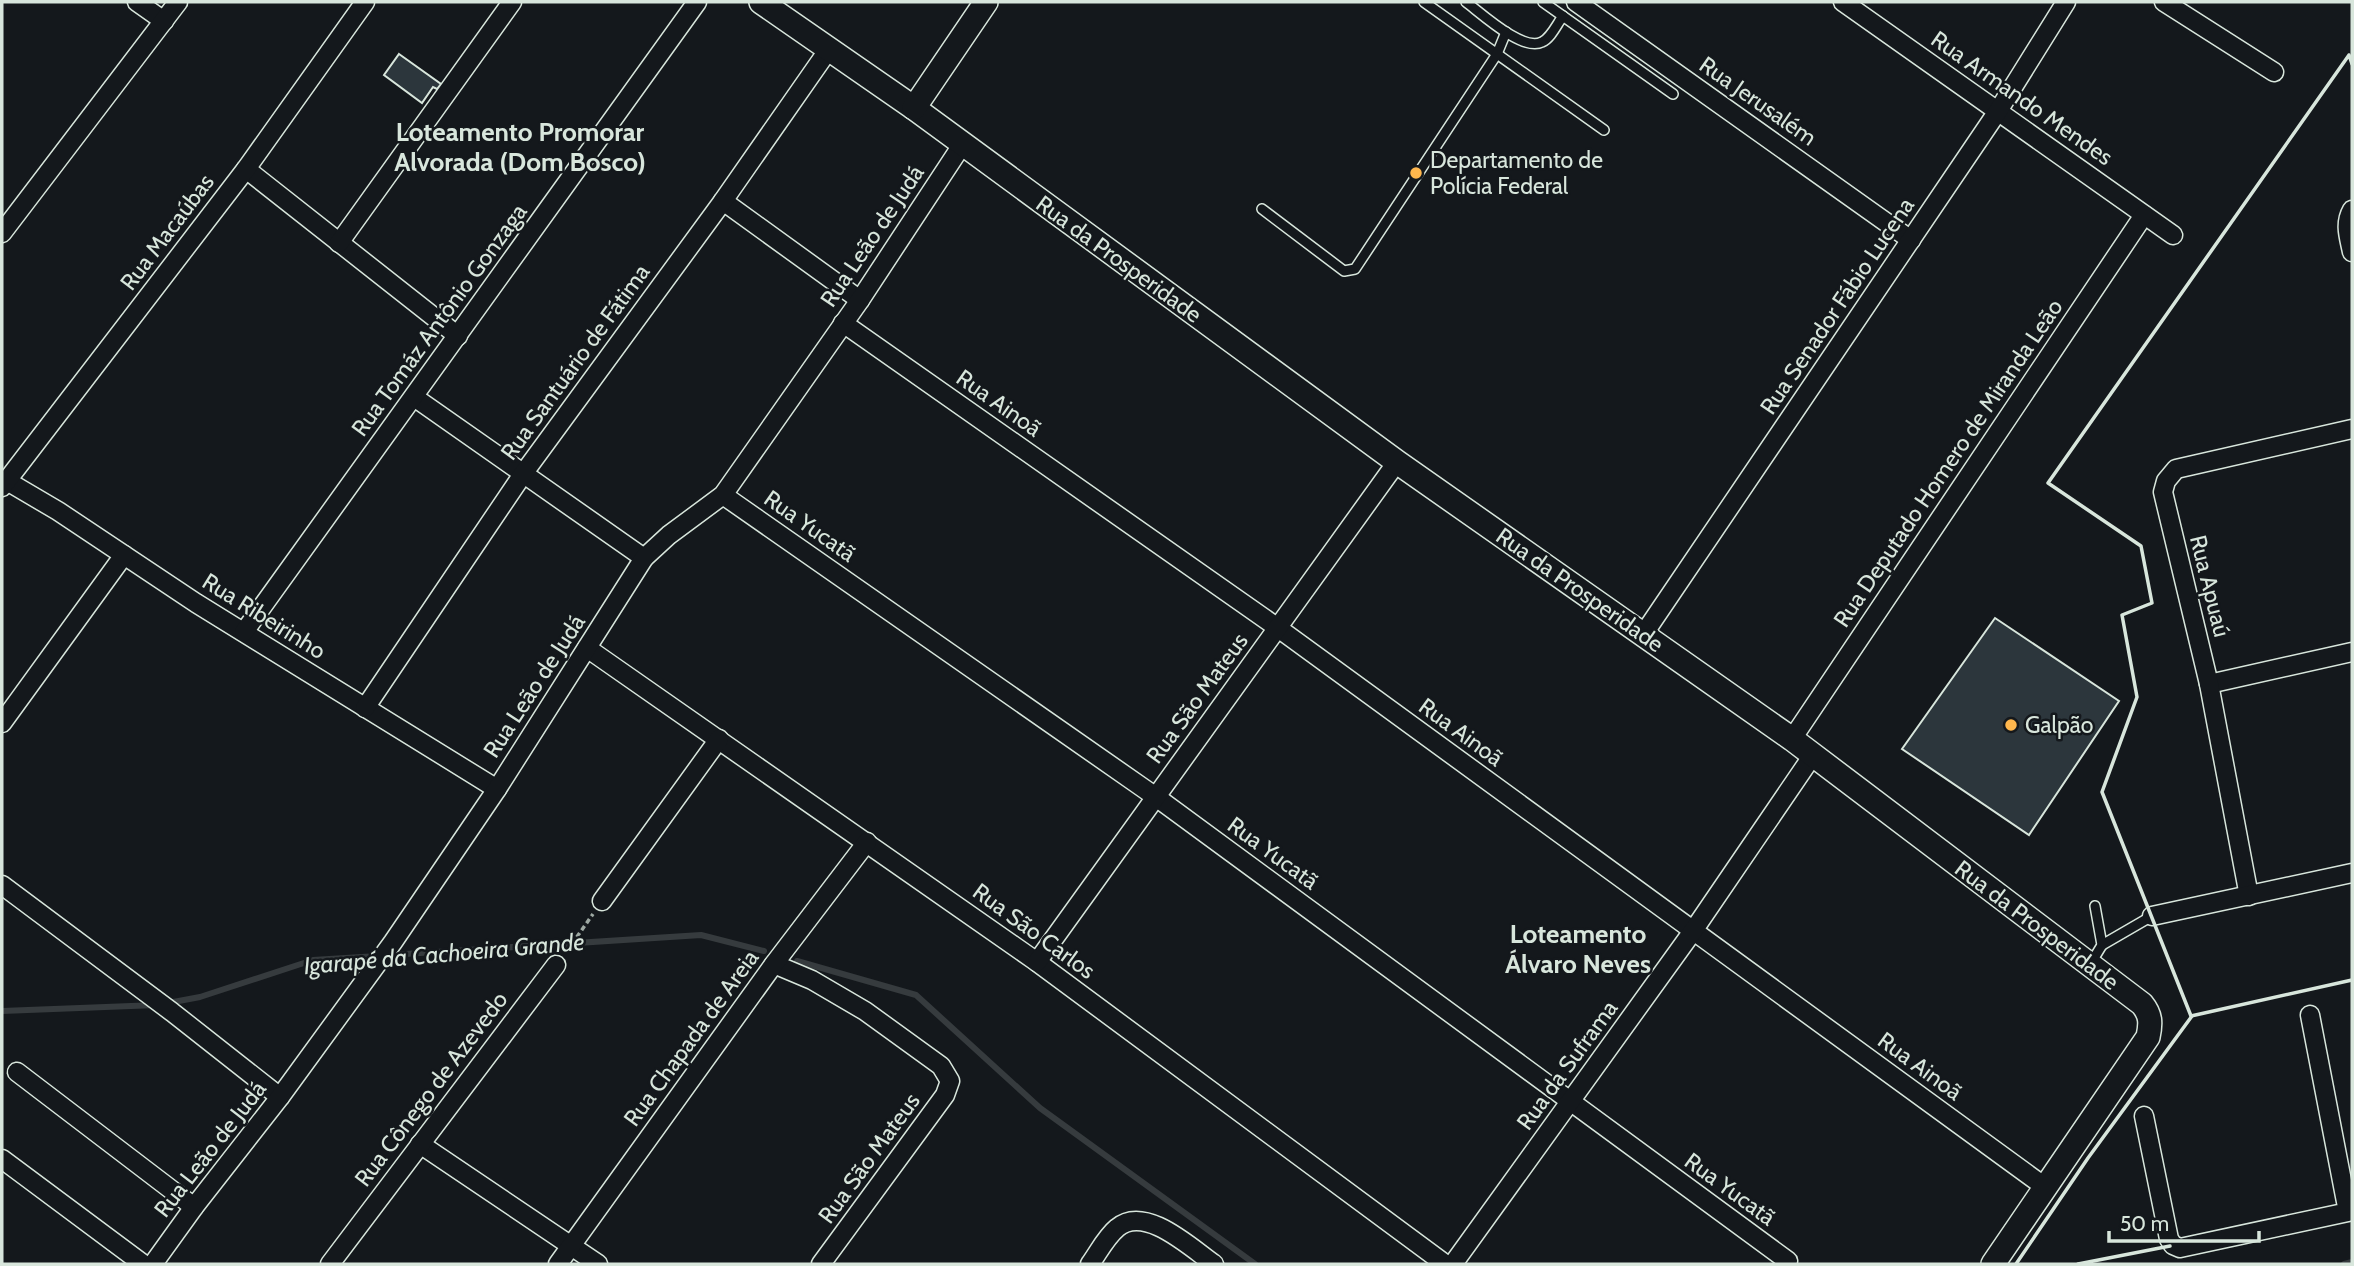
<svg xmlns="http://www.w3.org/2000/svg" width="2354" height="1266" font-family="Cabin,sans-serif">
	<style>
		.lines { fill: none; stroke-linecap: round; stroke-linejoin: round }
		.stream { stroke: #363b3e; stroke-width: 6 }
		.building { fill: #2c363c; stroke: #d8e6dc; stroke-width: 2 }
		.service-casing { stroke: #d8e6dc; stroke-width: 12 }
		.minor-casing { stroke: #d8e6dc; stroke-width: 21 }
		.tertiary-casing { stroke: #d8e6dc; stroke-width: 26 }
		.path { stroke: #9da8a2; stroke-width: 3.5; stroke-dasharray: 5 3.5; stroke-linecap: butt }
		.service { stroke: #14181c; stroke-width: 9 }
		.minor { stroke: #14181c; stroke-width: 18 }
		.tertiary { stroke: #14181c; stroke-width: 23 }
		.wall { stroke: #d8e6dc; stroke-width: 3.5 }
		.poi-dot { fill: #ffb74d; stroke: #14181c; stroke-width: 2.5 }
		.labels { text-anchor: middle; stroke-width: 5; stroke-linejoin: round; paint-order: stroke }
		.street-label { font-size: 23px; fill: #d8e6dc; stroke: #14181c }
		.poi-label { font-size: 23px; fill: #d8e6dc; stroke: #14181c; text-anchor: start }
		.water-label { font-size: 24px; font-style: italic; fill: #d8e6dc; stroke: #14181c }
		.quarter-label { font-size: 26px; font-weight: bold; fill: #d8e6dc; stroke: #14181c }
	</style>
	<rect width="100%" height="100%" fill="#14181c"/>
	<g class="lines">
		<g class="stream">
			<polyline points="389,955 701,935 764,951"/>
			<polyline points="797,961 916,995 1040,1108 1255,1264"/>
			<polyline points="168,1003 200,997 313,960 378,956"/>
			<polyline points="2,1011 157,1005"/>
			<polyline points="2344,1264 2352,1262"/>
		</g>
	</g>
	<g class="building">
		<polygon points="399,54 441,84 437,89 433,87 422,103 384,75"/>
		<polygon points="1995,618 2119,701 2029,835 1902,749"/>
	</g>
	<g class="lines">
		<g class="service-casing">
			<g id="service">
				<polyline points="1424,2 1604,130"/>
				<path d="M1466,2C1482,14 1523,52 1542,42C1551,38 1557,24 1563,16"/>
				<polyline points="1543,2 1673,94"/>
				<polyline points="1262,209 1344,271 1355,269 1497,54 1506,32"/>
				<polyline points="2102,945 2152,916"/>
				<polyline points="2091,963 2102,945 2095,906"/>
			</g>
		</g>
		<g class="minor-casing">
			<g id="minor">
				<polyline points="137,2 164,21"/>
				<polyline points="1576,2 1911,240"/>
				<polyline points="1843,2 2173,235"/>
				<polyline points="2164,2 2274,72"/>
				<polyline points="246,169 458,336"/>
				<polyline points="723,201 860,300"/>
				<path d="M2352,210C2344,224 2349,237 2352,252"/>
				<polyline points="2,233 178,2"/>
				<polyline points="339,243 512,2"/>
				<polyline points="843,323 1278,628 2045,1187"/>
				<polyline points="414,397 644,558"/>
				<polyline points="7,481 58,511 196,603 497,789"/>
				<polyline points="2,487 246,169 365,2"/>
				<polyline points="723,495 1156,797 1788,1261"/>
				<polyline points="244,632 697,2"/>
				<polyline points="1643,635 1998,111 2066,2"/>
				<polyline points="587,648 1037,962 1445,1264"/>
				<polyline points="2209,684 2352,652"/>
				<polyline points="365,708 523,474 723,201 829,49"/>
				<polyline points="2,723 124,555"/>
				<polyline points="1792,739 2144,215"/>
				<polyline points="2,885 172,1012 280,1097"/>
				<polyline points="2249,896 2209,684 2163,492 2166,481 2176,469 2352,429"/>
				<polyline points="602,901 719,739"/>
				<polyline points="2152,916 2352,873"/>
				<polyline points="1037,962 1397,462"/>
				<polyline points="774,964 812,980 865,1011 941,1066 950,1081 945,1095 821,1264"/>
				<polyline points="17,1072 194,1207"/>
				<polyline points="2144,1116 2169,1239 2173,1245 2180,1248 2348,1212 2310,1015"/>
				<polyline points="420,1144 598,1264"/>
				<polyline points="2,1159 143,1264"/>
				<polyline points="153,1264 194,1207 280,1097 393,942 497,789 644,558 669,535 723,495 860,300 962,145"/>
				<polyline points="330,1264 556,965"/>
				<polyline points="558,1264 774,964 867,842"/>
				<path d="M1090,1264C1098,1253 1106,1237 1117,1228C1145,1204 1191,1248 1214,1264"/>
				<polyline points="1453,1264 1693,931 1813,755"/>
			</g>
		</g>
		<g class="tertiary-casing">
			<g id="tertiary">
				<path d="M761,2L914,108L1397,462L1792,739L2142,1004C2151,1015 2151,1023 2148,1037L1993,1264"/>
				<polyline points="914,108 986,2"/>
			</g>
		</g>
		<polyline class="path" points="567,951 593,914"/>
		<use href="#service" class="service"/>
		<use href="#minor" class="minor"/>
		<use href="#tertiary" class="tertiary"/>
		<g class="wall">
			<polyline points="2352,64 2349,55 2048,483 2141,546 2152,603 2122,615 2137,697 2102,792 2191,1016 2352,980"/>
			<polyline points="2016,1264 2088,1158 2192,1016"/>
			<polyline points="2078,1264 2170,1246"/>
		</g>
	</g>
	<g class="poi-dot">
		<circle cx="1416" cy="173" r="7"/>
		<circle cx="2011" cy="725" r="7"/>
	</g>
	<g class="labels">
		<g class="street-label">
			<text transform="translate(2022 98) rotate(35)" y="8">Rua Armando Mendes</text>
			<text transform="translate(1758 101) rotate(35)" y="8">Rua Jerusalém</text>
			<text transform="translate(167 232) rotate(-53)" y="8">Rua Macaúbas</text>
			<text transform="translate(872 236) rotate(-56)" y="8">Rua Leão de Judá</text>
			<text transform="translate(1119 259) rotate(36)" y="8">Rua da Prosperidade</text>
			<text transform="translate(1837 306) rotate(-56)" y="8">Rua Senador Fábio Lucena</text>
			<text transform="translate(439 320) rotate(-54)" y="8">Rua Tomáz Antônio Gonzaga</text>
			<text transform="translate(575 362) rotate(-54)" y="8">Rua Santuário de Fátima</text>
			<text transform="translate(999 403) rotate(35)" y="8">Rua Ainoã</text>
			<text transform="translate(1948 463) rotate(-56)" y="8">Rua Deputado Homero de Miranda Leão</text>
			<text transform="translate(810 526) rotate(35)" y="8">Rua Yucatã</text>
			<text transform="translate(2210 586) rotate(76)" y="8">Rua Apuaú</text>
			<text transform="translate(1580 590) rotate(35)" y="8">Rua da Prosperidade</text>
			<text transform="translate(264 616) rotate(32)" y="8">Rua Ribeirinho</text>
			<text transform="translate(534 686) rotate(-57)" y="8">Rua Leão de Judá</text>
			<text transform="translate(1197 698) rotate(-54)" y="8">Rua São Mateus</text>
			<text transform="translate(1461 732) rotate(36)" y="8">Rua Ainoã</text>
			<text transform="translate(1273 853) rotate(36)" y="8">Rua Yucatã</text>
			<text transform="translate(2037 925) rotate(37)" y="8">Rua da Prosperidade</text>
			<text transform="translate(1034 931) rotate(36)" y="8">Rua São Carlos</text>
			<text transform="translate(691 1038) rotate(-54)" y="8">Rua Chapada de Areia</text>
			<text transform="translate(1567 1065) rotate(-54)" y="8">Rua da Suframa</text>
			<text transform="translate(1920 1066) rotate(36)" y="8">Rua Ainoã</text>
			<text transform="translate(431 1089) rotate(-53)" y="8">Rua Cônego de Azevedo</text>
			<text transform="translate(210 1149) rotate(-52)" y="8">Rua Leão de Judá</text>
			<text transform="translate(869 1158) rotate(-54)" y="8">Rua São Mateus</text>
			<text transform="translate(1730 1189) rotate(36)" y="8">Rua Yucatã</text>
		</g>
		<g class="poi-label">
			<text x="1430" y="168">Departamento de<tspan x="1430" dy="26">Polícia Federal</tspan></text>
			<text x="2025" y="733">Galpão</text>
		</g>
		<g class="water-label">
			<text transform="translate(444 954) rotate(-5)" y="8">Igarapé da Cachoeira Grande</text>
		</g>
		<g class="quarter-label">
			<text x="520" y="141">Loteamento Promorar<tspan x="520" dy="30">Alvorada (Dom Bosco)</tspan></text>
			<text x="1578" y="943">Loteamento<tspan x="1578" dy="30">Álvaro Neves</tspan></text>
		</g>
	</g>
	<rect width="2354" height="1266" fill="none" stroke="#d8e6dc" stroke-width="7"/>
	<path d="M2109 1231v10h150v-10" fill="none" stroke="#d8e6dc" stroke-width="3.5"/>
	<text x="2120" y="1231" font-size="21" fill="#d8e6dc" stroke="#14181c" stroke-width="5" paint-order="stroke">50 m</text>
</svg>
